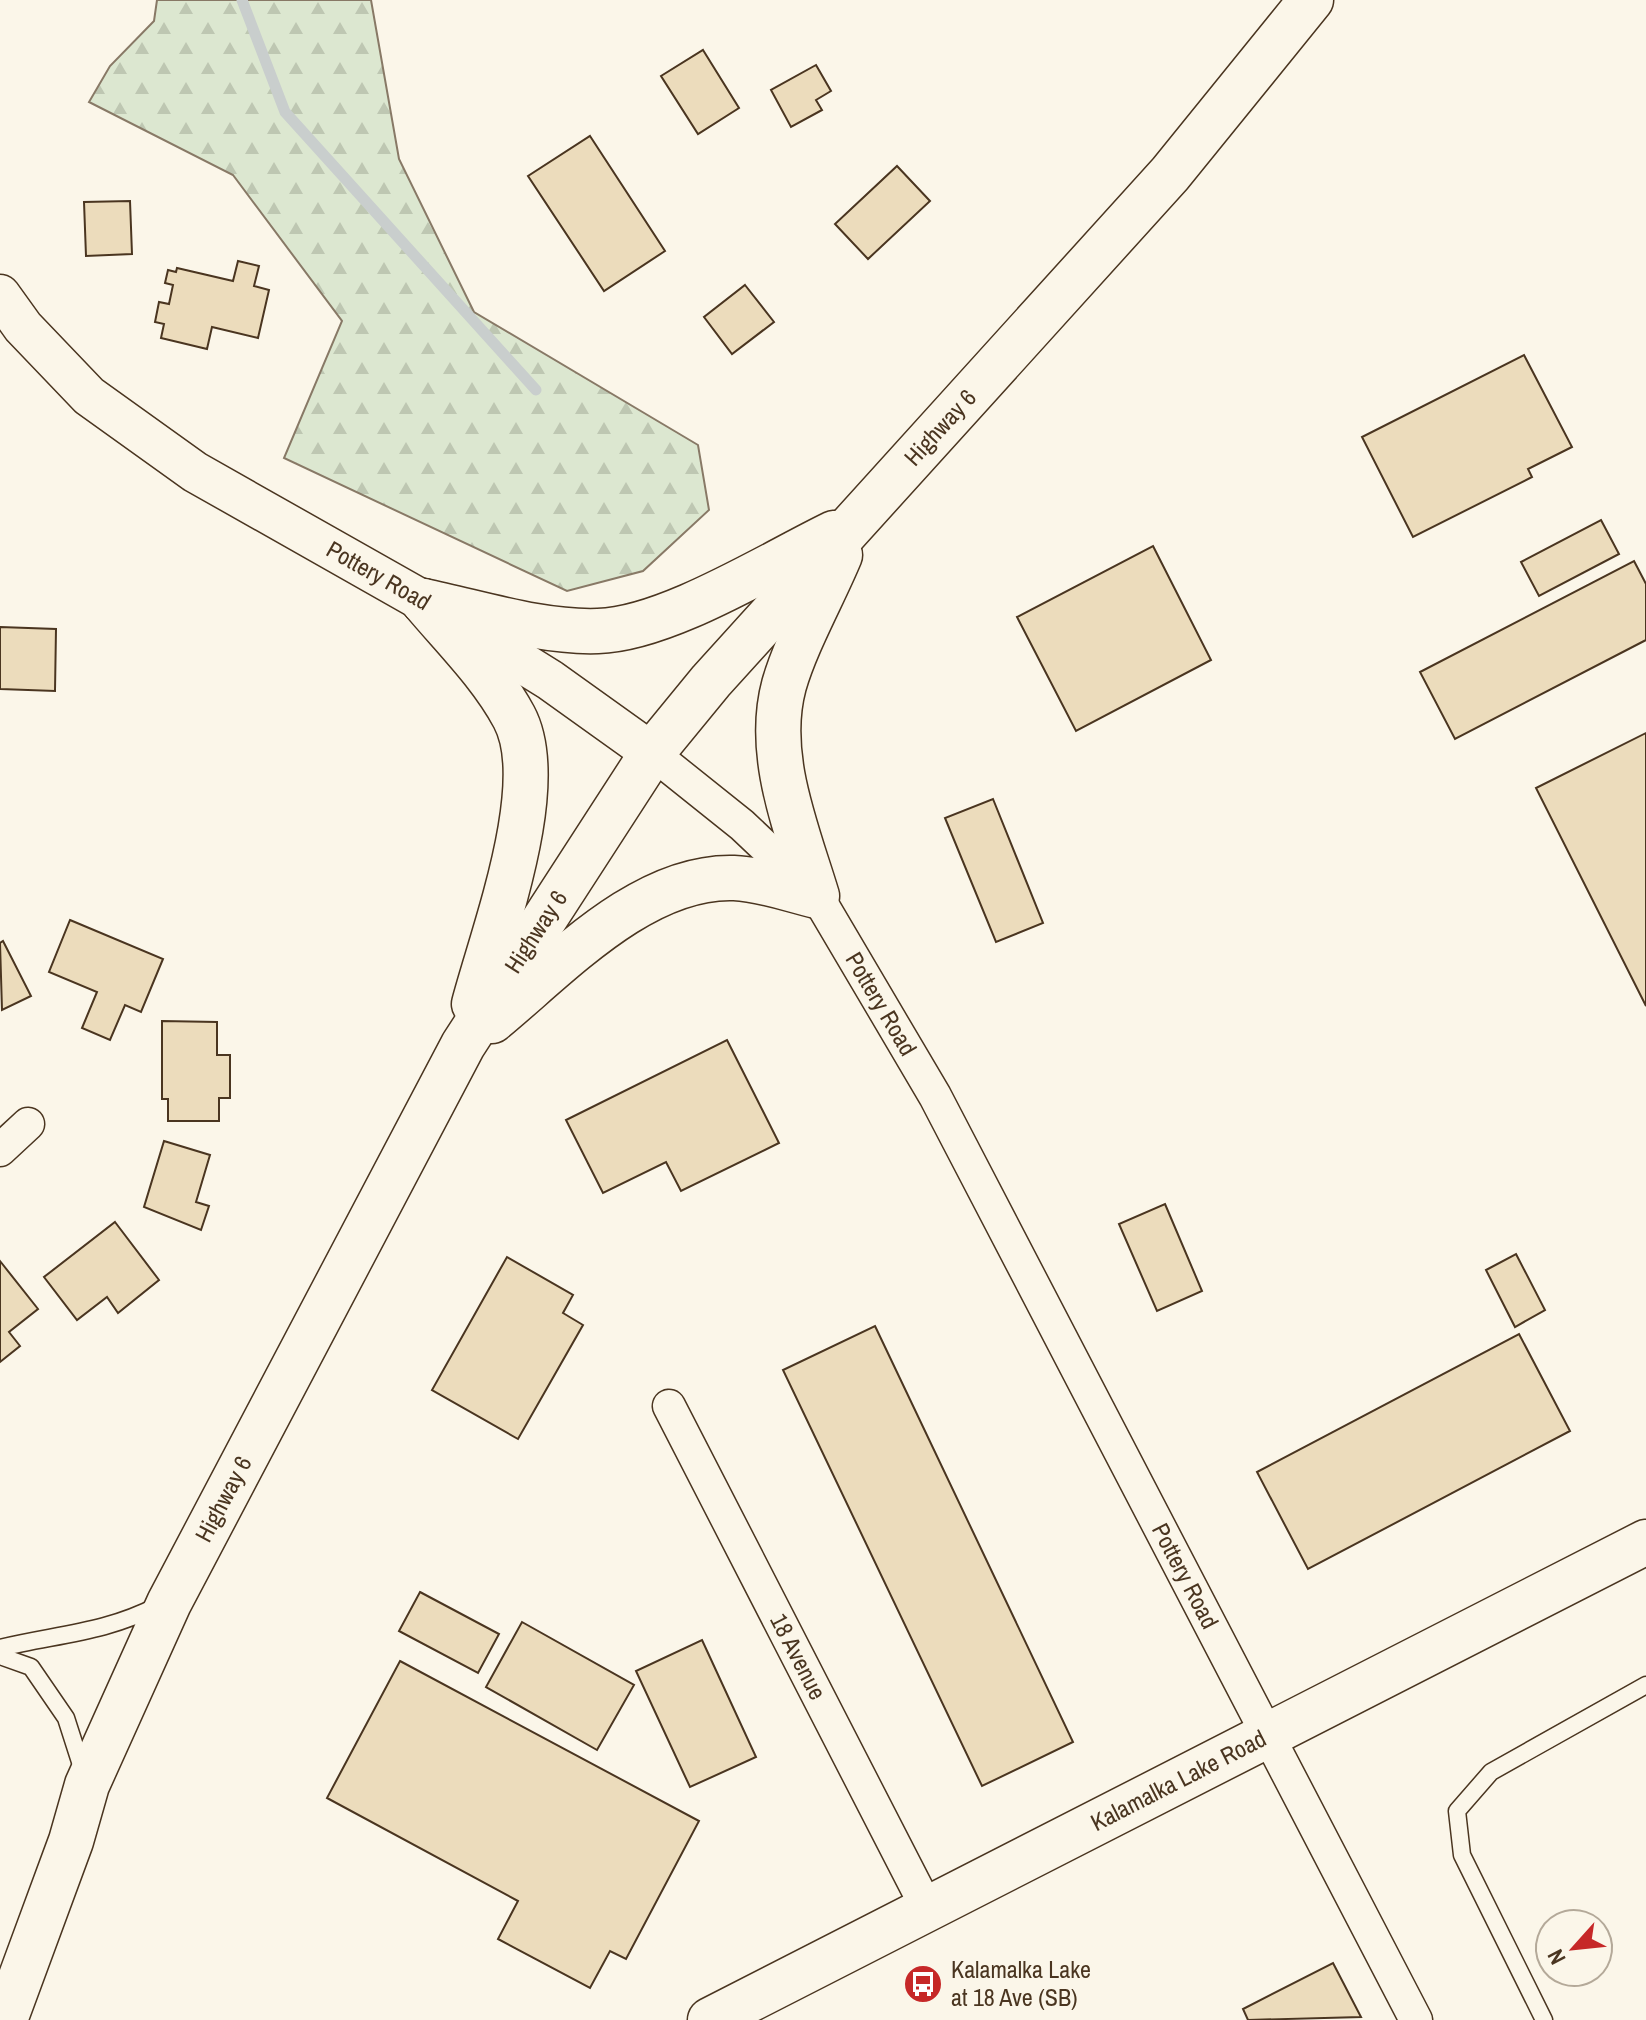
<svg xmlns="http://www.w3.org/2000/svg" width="1646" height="2020" font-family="'Archivo Narrow',sans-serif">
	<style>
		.forest { fill: url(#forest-firs); stroke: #887966; stroke-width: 2 }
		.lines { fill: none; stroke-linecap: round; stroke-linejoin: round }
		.stream { stroke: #c9cecd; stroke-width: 11 }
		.building { fill: #ecdcbc; stroke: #4a3520; stroke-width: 2 }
		.service-casing { stroke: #4a3520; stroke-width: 19 }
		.minor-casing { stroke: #4a3520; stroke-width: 35 }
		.tertiary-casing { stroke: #4a3520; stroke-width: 43 }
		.secondary-casing { stroke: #4a3520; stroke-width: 47 }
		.primary-casing { stroke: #4a3520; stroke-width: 47 }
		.service { stroke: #fbf6e9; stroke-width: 16 }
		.minor { stroke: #fbf6e9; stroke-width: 32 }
		.tertiary { stroke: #fbf6e9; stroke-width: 40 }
		.secondary { stroke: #fbf6e9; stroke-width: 44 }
		.primary { stroke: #fbf6e9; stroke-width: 44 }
		.labels { text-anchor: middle; stroke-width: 6; stroke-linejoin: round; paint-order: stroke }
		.street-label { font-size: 24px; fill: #4a3520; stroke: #fbf6e9 }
		.poi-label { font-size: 24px; fill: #4a3520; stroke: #fbf6e9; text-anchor: start }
	</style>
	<defs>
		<pattern id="forest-firs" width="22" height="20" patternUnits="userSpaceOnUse" patternTransform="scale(2)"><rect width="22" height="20" fill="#dce7d0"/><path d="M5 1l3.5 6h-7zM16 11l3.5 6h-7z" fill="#bec7b2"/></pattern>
	</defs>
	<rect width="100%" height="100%" fill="#fbf6e9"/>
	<polygon class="forest" points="157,0 371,0 399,159 474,312 698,445 709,510 643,571 567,591 284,458 342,321 233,175 89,102 110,66 154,21"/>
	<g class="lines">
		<polyline class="stream" points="242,0 285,112 536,390"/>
	</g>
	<g class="building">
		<polygon points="703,50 739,108 698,134 661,76"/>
		<polygon points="816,65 831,91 816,100 822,110 791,127 771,90"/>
		<polygon points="590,136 665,251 604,291 528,176"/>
		<polygon points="897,166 930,201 868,259 835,224"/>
		<polygon points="130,201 132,254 86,256 84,202"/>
		<polygon points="238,261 259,266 254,286 269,290 258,338 212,327 207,349 161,338 164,324 155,322 159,302 169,304 173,285 165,283 168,270 176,272 177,268 233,281"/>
		<polygon points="745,285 774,322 732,354 704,317"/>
		<polygon points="1524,355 1572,447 1528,469 1532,477 1413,537 1362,437"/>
		<polygon points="1601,520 1619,554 1539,596 1521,562"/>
		<polygon points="1153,546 1211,660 1076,731 1017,617"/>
		<polygon points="1634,561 1646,584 1646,640 1455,739 1420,672"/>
		<polygon points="0,627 56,629 55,691 0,689"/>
		<polygon points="1646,733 1646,1006 1536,788"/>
		<polygon points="993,799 1043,923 996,942 945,818"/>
		<polygon points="70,920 163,959 141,1012 125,1005 110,1040 82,1028 97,992 49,972"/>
		<polygon points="3,941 31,996 2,1010 0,943"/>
		<polygon points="162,1021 217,1022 217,1055 230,1055 230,1098 219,1098 219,1121 168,1121 168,1099 162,1099"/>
		<polygon points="727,1040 779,1143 681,1191 666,1162 603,1193 566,1120"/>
		<polygon points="164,1141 210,1155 196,1202 209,1206 201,1230 144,1207"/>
		<polygon points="1165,1204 1202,1291 1157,1311 1119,1224"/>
		<polygon points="115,1222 159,1280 118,1313 107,1297 77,1320 44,1277"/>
		<polygon points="1516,1254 1545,1310 1515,1327 1486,1270"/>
		<polygon points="507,1257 573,1295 563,1313 583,1325 518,1439 432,1390"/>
		<polygon points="0,1261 38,1309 9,1332 20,1346 0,1362"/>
		<polygon points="875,1326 1073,1742 982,1786 783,1370"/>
		<polygon points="1519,1334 1570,1431 1308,1569 1257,1472"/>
		<polygon points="420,1592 499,1634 478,1673 399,1631"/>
		<polygon points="522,1622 634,1685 597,1750 486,1687"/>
		<polygon points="702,1640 756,1757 690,1787 636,1671"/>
		<polygon points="400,1661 699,1821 626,1959 610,1951 590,1988 498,1939 518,1901 327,1798"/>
		<polygon points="1333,1963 1361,2017 1248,2020 1243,2009"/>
	</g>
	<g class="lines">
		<g class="service-casing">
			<g id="service">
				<path d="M0,1648C58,1634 105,1633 159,1605"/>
				<polyline points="0,1656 31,1667 66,1718 83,1771"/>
				<polyline points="1544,2020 1462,1855 1457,1811 1491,1772 1646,1685"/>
			</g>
		</g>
		<g class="minor-casing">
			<g id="minor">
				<path id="s1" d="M652,753L742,825L817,896L935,1096L1416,2020"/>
				<polyline points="0,1150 28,1124"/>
				<path id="s2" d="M669,1406L927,1908"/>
			</g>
		</g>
		<g class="tertiary-casing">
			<g id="tertiary">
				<path id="s3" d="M0,295L23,327L89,396L195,472L423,601L550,680L652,753"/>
			</g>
		</g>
		<g class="secondary-casing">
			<g id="secondary">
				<path id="s4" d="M710,2020L1646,1542"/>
			</g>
		</g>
		<g class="primary-casing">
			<g id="primary">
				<path d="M423,601C454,638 491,674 514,717C550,784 493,932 474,1004"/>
				<path d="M423,601C478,612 540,633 598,631C667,629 770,564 834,533"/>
				<path d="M492,1021C559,966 642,875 734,878C761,879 791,890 817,896C797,830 765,755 784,685C796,643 823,596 840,555"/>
				<path id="s5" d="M5,2020L71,1841L87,1785L169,1603L463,1045L652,753L711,681L1170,174L1311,0"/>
			</g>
		</g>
		<use href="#service" class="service"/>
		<use href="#minor" class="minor"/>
		<use href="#tertiary" class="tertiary"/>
		<use href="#secondary" class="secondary"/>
		<use href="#primary" class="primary"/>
	</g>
	<defs>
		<g id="bus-disc" transform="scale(2)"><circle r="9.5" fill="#c62828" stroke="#fbf6e9"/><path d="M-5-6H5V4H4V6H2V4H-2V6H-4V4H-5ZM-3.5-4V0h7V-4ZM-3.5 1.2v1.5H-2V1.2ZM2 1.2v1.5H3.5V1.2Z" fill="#fff"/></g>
	</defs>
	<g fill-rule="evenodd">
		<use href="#bus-disc" x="923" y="1984"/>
	</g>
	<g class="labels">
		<g class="street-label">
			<text dy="8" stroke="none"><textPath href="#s5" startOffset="1862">Highway 6</textPath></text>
			<text dy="8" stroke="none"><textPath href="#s3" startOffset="476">Pottery Road</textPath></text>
			<text dy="8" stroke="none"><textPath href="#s5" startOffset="1214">Highway 6</textPath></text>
			<text dy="8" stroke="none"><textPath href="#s1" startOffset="344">Pottery Road</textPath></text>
			<text dy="8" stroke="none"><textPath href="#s5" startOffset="566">Highway 6</textPath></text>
			<text dy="8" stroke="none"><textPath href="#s1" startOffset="992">Pottery Road</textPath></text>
			<text dy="8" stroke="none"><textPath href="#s2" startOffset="282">18 Avenue</textPath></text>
			<text dy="8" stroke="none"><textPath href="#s4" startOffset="526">Kalamalka Lake Road</textPath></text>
		</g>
		<g class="poi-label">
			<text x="951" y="1978">Kalamalka Lake<tspan x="951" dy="28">at 18 Ave (SB)</tspan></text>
		</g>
	</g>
	<g transform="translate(1574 1948) rotate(243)"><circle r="38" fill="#fbf6e9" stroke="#b4a999" stroke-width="2"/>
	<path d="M0-6L14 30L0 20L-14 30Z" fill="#c62828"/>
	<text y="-12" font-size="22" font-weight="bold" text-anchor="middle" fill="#4a3520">N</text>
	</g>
</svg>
